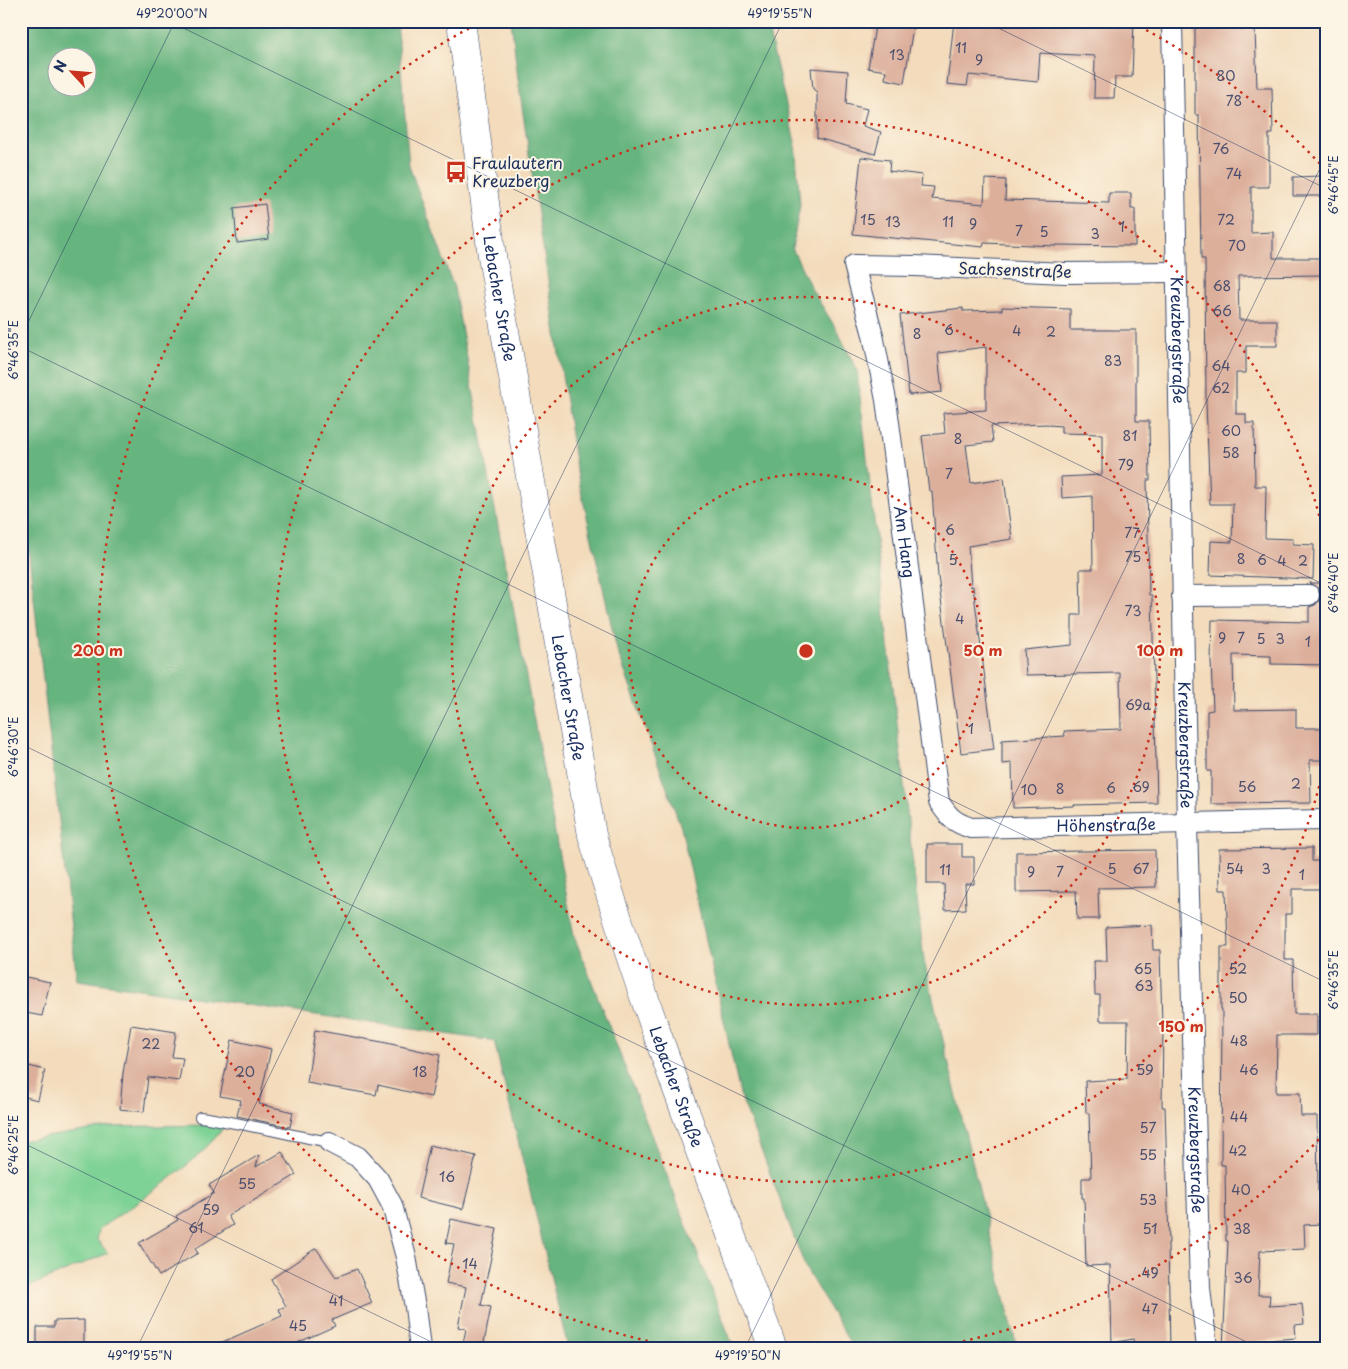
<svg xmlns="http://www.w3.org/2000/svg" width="1348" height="1369" font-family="'Playpen Sans',sans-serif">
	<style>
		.green { fill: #7ed295; stroke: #4c807a }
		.forest { fill: #66b47e; stroke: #40726e; fill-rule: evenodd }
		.building { fill: #dcaf9b }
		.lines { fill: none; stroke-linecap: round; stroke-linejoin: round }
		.lane-casing { stroke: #3b496c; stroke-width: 12 }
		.street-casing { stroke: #3b496c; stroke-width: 22 }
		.primary-casing { stroke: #3b496c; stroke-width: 29 }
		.lane { stroke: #fff; stroke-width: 10 }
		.street { stroke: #fff; stroke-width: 20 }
		.primary { stroke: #fff; stroke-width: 28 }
		.ticks { fill: none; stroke: #1b2f5e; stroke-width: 1; stroke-opacity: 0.45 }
		.ring { fill: none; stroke: #c8321e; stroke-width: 2.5; stroke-dasharray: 2.5 5 }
		.labels { text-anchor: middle; stroke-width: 4; stroke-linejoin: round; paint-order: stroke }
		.number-label { font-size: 14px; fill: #4b4f6d }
		.poi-label { font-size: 16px; fill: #1b2f5e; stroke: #fcf5e5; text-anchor: start }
		.street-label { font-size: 16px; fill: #1b2f5e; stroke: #fcf5e5 }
		.centre { fill: #c8321e; stroke: #fcf5e5; stroke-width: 2.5 }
		.ring-label { font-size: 15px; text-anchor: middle; font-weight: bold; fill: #c8321e; stroke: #fcf5e5; stroke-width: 4; stroke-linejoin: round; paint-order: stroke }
		.neatline { fill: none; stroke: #1b2f5e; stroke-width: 2 }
		.ticks-label { font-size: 12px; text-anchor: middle; fill: #1b2f5e }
	</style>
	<rect width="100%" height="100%" fill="#fcf5e5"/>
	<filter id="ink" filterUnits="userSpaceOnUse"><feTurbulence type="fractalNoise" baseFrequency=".02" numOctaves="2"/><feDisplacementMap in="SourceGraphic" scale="10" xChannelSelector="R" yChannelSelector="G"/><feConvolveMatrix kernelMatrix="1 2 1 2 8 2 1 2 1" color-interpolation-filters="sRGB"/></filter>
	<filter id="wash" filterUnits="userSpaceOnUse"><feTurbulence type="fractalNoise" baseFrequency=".0096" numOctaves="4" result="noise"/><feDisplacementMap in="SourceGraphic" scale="20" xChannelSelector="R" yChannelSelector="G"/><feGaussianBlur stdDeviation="1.12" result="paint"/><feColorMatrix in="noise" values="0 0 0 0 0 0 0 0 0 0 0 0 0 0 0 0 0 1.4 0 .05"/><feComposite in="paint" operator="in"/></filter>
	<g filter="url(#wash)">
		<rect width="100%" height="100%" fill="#f3dbbb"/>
		<path class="green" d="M205,1125L225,1126C191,1169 143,1198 99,1229L97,1240L108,1253L21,1290V1141L109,1127Z"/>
		<g class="forest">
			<path d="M21,21H397L409,166L454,288L574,936L734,1348H568L494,1041L77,980L21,484ZM58,58H88V88H58Z"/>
			<polygon points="511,21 766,21 795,142 800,205 792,248 812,290 837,330 857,370 924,961 1017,1348 853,1348 806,1269 740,1094 681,827 617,650 576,468 519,86"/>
		</g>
		<g id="blocks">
			<g class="building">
				<polygon points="876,21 914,21 904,83 885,79 886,71 868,68"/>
				<polygon points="954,21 1060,21 1096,24 1096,21 1134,21 1132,77 1115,77 1114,98 1094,98 1095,56 1040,53 1038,82 969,75 967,86 947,84"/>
				<polygon points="1195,21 1240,21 1240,29 1255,29 1257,88 1272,88 1273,134 1269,134 1269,187 1251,187 1251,233 1273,232 1273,258 1324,258 1324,275 1238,276 1239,320 1277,320 1277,346 1246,346 1246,373 1236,373 1236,414 1246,414 1246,423 1254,423 1255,486 1266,486 1265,538 1293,539 1293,544 1314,545 1313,579 1210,575 1211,541 1232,542 1233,504 1210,504 1206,402 1205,259 1201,259 1199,115 1195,115"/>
				<polygon points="811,68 848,71 846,104 867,109 863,126 881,132 875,154 817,138 817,92 813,89"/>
				<polygon points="861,157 890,160 889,171 922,175 921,186 934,187 932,199 984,204 985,179 1006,180 1005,200 1109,203 1109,193 1131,193 1131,209 1135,209 1135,246 1056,245 1056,246 984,243 983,247 853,234"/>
				<polygon points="1321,176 1322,196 1293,196 1293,177"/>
				<polygon points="265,204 269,239 237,243 234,208"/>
				<polygon points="1002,307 1070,309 1070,330 1136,330 1136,421 1149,421 1150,480 1147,480 1149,595 1152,595 1157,803 1074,805 1075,806 1013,808 1012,763 1002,764 1002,740 1065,736 1064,731 1121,729 1120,673 1026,675 1024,650 1072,645 1072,615 1081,615 1080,569 1093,569 1092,496 1062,498 1061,477 1102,475 1102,434 1061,433 1061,426 1048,425 1048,424 991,426 993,442 966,445 971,483 1004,478 1012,539 968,546 971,587 973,586 994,749 961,753 938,576 932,491 929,491 922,436 945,433 943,413 986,410 986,347 938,353 942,392 909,395 900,315 963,308 963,311 1002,310"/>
				<polygon points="1309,583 1327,583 1327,665 1271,664 1271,656 1233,655 1234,710 1296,709 1296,728 1327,728 1327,760 1310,760 1311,803 1211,804 1211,771 1207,771 1207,711 1213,710 1211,660 1212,620 1309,622 1309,607 1315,605 1319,601 1321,595 1319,589"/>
				<polygon points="927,844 962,844 962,857 974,857 974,884 965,884 966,909 945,910 944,884 927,884"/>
				<polygon points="1312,848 1312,861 1323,861 1323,889 1292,889 1292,914 1285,914 1285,960 1293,960 1294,1014 1317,1014 1317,1035 1277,1035 1276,1093 1300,1093 1301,1116 1317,1116 1318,1191 1321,1191 1321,1224 1304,1225 1305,1249 1260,1251 1258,1295 1270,1295 1269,1306 1302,1304 1304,1324 1295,1325 1296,1338 1257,1341 1258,1348 1223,1348 1228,1241 1226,1241 1225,1165 1221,1165 1222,1009 1221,1009 1221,947 1228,947 1226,890 1220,890 1219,849"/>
				<polygon points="1155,850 1156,887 1098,888 1099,919 1077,919 1076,891 1016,892 1016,852"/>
				<polygon points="1152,925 1153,950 1160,950 1162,1026 1163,1026 1162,1107 1165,1107 1169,1243 1168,1243 1170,1348 1135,1348 1133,1339 1112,1343 1110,1265 1086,1266 1084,1198 1082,1198 1082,1178 1091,1178 1089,1113 1086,1113 1085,1081 1127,1079 1128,1021 1100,1021 1100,995 1095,995 1094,961 1107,961 1106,927"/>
				<polygon points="21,976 50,982 42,1016 21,1012"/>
				<polygon points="131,1025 176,1032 172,1057 183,1058 179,1081 148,1077 144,1112 120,1109 123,1073"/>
				<polygon points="315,1030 382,1042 440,1055 431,1097 378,1085 376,1095 307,1083"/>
				<polygon points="232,1040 271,1049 259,1104 293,1112 290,1127 237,1116 241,1100 220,1096"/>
				<polygon points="21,1064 45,1070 38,1100 21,1096"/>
				<polygon points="430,1145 476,1156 463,1209 418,1198"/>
				<polygon points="282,1152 296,1175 228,1216 233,1225 195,1249 198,1253 159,1276 139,1243 178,1220 176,1216 214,1193 209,1185 259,1155 256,1167"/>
				<polygon points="451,1219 497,1229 481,1305 491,1307 483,1348 462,1348 466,1329 458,1327 466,1287 446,1283 454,1244 446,1243"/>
				<polygon points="316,1248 336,1277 357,1269 372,1303 332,1320 335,1326 286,1348 209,1348 282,1316 279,1309 286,1306 271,1279"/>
				<polygon points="84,1320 84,1343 77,1343 77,1348 37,1348 37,1327 54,1327 54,1321"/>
			</g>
		</g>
	</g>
	<g filter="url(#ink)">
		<use href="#blocks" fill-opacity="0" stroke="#3b496c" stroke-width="1"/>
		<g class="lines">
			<g class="lane-casing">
				<path id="lane" d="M200,1117C243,1123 286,1134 329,1142"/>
			</g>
			<g class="street-casing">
				<g id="street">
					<path id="s1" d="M1172,21L1187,824L1200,1288L1207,1348"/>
					<path id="s2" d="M1176,272L1065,273L915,266L854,265L873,335L886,400L939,802C949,817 953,822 971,828L1323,820"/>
					<polyline points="1182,596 1309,595"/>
					<polyline points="329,1142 358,1157 378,1179 392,1205 406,1257 415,1307 420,1348"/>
				</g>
			</g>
			<g class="primary-casing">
				<g id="primary">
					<path id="s3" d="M461,21L492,256L592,835C643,1009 711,1178 773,1348"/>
				</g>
			</g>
			<use href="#lane" class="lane"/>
			<use href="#street" class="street"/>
			<use href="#primary" class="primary"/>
		</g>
	</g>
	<path class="ticks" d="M169,21L1327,586M984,21L1327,189M21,337L175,21M21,347L1327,983M21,744L1259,1348M21,1142L444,1348M137,1348L783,21M745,1348L1327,154"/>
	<g class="ring">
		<circle cx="806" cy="651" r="177"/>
		<circle cx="806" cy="651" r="354"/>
		<path d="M1326 757A531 531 0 1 1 1326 545"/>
		<path d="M1324 1134A708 708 0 0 1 935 1347M677 1347A708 708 0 0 1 479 23M1133 23A708 708 0 0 1 1324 168"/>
	</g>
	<defs>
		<g id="bus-bare" transform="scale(1.725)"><path d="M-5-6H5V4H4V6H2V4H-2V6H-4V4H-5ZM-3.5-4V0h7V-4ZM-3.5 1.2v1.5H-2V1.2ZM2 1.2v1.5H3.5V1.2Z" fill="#c8321e" stroke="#fcf5e5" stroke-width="2.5" paint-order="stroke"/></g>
	</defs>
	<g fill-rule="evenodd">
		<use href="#bus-bare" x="456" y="172"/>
	</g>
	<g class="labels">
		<g class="number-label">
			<text x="961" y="53">11</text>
			<text x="897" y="60">13</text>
			<text x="979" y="65">9</text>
			<text x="1226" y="81">80</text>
			<text x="1234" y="106">78</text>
			<text x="1221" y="154">76</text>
			<text x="1234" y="179">74</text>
			<text x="868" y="225">15</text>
			<text x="1226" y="225">72</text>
			<text x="893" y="227">13</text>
			<text x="948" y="227">11</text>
			<text x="973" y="229">9</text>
			<text x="1122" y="232">1</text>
			<text x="1019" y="236">7</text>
			<text x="1044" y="237">5</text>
			<text x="1095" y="239">3</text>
			<text x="1237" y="251">70</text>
			<text x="1222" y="291">68</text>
			<text x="1222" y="316">66</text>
			<text x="949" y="335">6</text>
			<text x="1017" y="336">4</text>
			<text x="1051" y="337">2</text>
			<text x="917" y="339">8</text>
			<text x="1113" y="366">83</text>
			<text x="1221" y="371">64</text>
			<text x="1221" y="393">62</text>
			<text x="1231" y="436">60</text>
			<text x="1130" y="441">81</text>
			<text x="958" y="444">8</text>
			<text x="1231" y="458">58</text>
			<text x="1126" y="470">79</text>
			<text x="949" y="479">7</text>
			<text x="950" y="535">6</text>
			<text x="1132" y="538">77</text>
			<text x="1133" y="562">75</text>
			<text x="1241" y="564">8</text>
			<text x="953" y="565">5</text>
			<text x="1262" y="565">6</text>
			<text x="1282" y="566">4</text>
			<text x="1303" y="566">2</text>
			<text x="1133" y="616">73</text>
			<text x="960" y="624">4</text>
			<text x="1222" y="643">9</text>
			<text x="1241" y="643">7</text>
			<text x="1261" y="644">5</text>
			<text x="1280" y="644">3</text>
			<text x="1308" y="647">1</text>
			<text x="1138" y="710">69a</text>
			<text x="971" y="734">1</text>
			<text x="1296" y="789">2</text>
			<text x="1141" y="792">69</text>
			<text x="1247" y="792">56</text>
			<text x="1111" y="793">6</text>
			<text x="1060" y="794">8</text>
			<text x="1029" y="795">10</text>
			<text x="1112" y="874">5</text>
			<text x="1141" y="874">67</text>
			<text x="1235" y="874">54</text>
			<text x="1266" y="874">3</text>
			<text x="945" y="875">11</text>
			<text x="1031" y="877">9</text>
			<text x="1060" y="877">7</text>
			<text x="1302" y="880">1</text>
			<text x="1143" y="974">65</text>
			<text x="1238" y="974">52</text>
			<text x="1144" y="991">63</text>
			<text x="1238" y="1003">50</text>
			<text x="1239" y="1046">48</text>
			<text x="151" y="1049">22</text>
			<text x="1145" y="1075">59</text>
			<text x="1249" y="1075">46</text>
			<text x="245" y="1077">20</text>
			<text x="420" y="1077">18</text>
			<text x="1239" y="1122">44</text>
			<text x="1148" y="1133">57</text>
			<text x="1238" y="1156">42</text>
			<text x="1148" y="1160">55</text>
			<text x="447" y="1182">16</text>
			<text x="247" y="1189">55</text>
			<text x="1241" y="1195">40</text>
			<text x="1148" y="1205">53</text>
			<text x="211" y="1215">59</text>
			<text x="196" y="1233">61</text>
			<text x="1150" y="1234">51</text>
			<text x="1242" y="1234">38</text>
			<text x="470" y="1269">14</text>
			<text x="1150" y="1278">49</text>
			<text x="1243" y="1283">36</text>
			<text x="336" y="1306">41</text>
			<text x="1150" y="1314">47</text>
			<text x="298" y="1331">45</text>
		</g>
		<g class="poi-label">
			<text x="472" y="169">Fraulautern<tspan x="472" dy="18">Kreuzberg</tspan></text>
		</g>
		<g class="street-label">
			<text transform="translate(1015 270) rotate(2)" y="6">Sachsenstraße</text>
			<text dy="6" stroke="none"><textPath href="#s3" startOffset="280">Lebacher Straße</textPath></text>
			<text dy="6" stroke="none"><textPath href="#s1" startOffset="319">Kreuzbergstraße</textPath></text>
			<text dy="6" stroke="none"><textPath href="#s2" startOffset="604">Am Hang</textPath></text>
			<text dy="6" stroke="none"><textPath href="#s3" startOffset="685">Lebacher Straße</textPath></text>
			<text dy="6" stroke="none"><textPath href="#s1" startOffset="724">Kreuzbergstraße</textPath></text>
			<text dy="6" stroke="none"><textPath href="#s2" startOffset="1044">Höhenstraße</textPath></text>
			<text dy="6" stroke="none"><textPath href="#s3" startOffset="1090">Lebacher Straße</textPath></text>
			<text dy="6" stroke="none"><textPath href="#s1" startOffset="1129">Kreuzbergstraße</textPath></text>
		</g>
	</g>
	<circle cx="806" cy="651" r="8" class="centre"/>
	<g class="ring-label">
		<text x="983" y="656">50 m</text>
		<text x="1160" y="656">100 m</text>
		<text x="98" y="656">200 m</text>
		<text x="1181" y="1032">150 m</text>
	</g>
	<rect width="1348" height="1369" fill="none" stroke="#fcf5e5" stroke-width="55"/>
	<g transform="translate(72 72) rotate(296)"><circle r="24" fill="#fcf5e5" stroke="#a2a6af"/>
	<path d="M0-4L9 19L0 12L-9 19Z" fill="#c8321e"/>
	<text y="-8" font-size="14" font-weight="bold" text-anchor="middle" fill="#1b2f5e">N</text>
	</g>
	<rect x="28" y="28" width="1292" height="1314" class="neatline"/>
	<g class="ticks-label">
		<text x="172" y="18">49°20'00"N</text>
		<text x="780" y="18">49°19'55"N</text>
		<text transform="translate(1334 185) rotate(-90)" y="4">6°46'45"E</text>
		<text transform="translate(14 350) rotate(-90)" y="4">6°46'35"E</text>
		<text transform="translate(1334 583) rotate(-90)" y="4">6°46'40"E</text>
		<text transform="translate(14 747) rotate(-90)" y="4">6°46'30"E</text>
		<text transform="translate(1334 980) rotate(-90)" y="4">6°46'35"E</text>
		<text transform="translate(14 1145) rotate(-90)" y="4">6°46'25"E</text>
		<text x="140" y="1360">49°19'55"N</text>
		<text x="748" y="1360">49°19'50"N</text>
	</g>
</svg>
